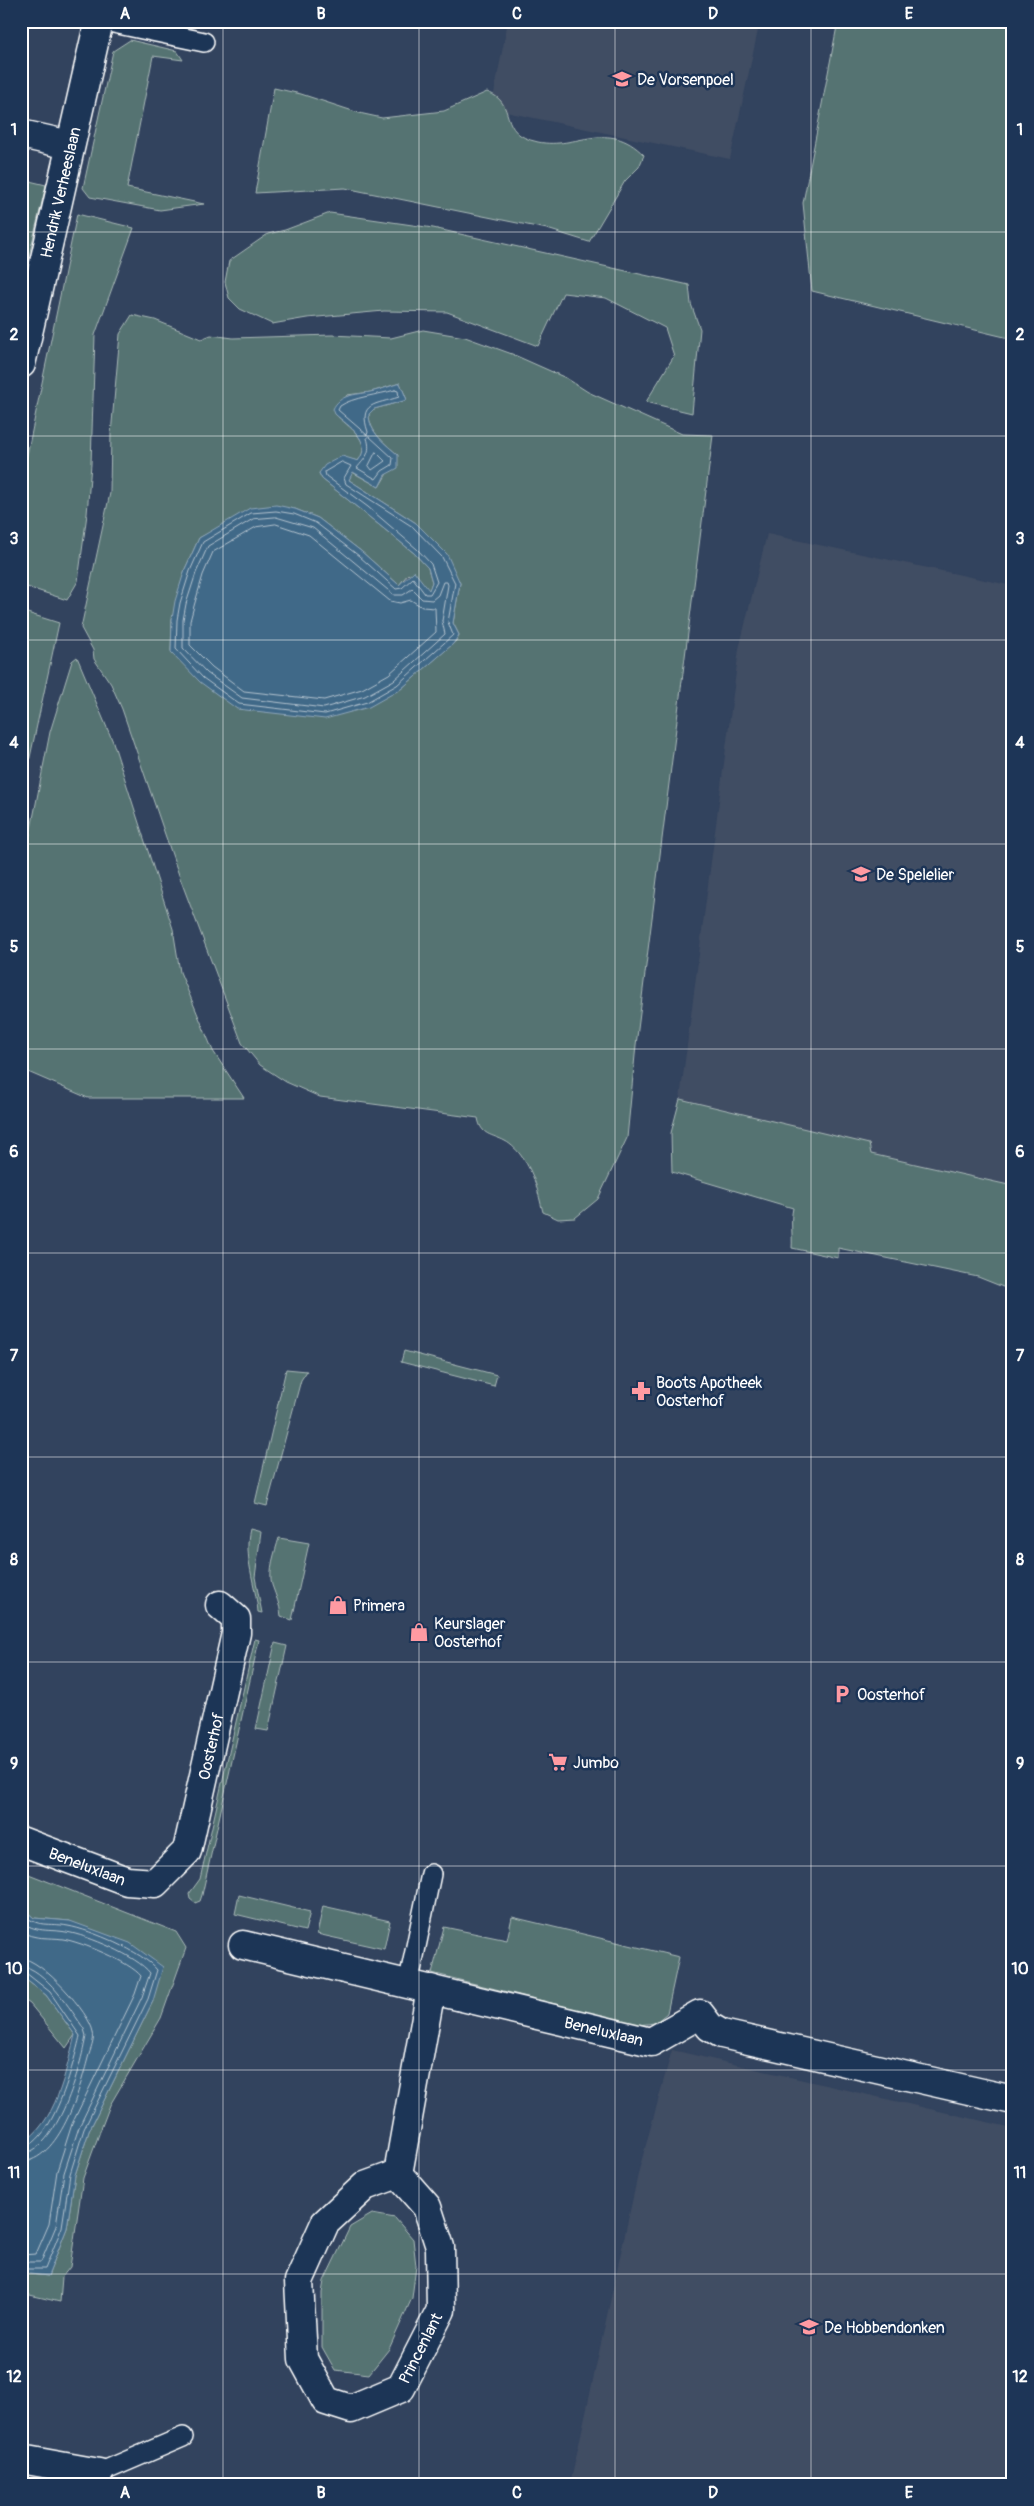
<svg xmlns="http://www.w3.org/2000/svg" width="1034" height="2506" font-family="Pangolin,sans-serif">
	<style>
		.built { fill: #414d63 }
		.green { fill: #547372; stroke: #aab9b8; fill-rule: evenodd }
		.water { fill: #416988; stroke: #8da5b8 }
		.lines { fill: none; stroke-linecap: round; stroke-linejoin: round }
		.shore { stroke: #b3c3cf; stroke-width: 1 }
		.service-casing { stroke: #fff; stroke-width: 22 }
		.minor-casing { stroke: #fff; stroke-width: 31 }
		.service { stroke: #1d3557; stroke-width: 19 }
		.minor { stroke: #1d3557; stroke-width: 28 }
		.grid { fill: none; stroke: #fff; stroke-width: 1; stroke-opacity: 0.55 }
		.labels { text-anchor: middle; stroke-width: 5; stroke-linejoin: round; paint-order: stroke }
		.poi-label { font-size: 16px; fill: #fff; stroke: #1d3557; text-anchor: start }
		.street-label { font-size: 16px; fill: #fff; stroke: #1d3557 }
		.neatline { fill: none; stroke: #fff; stroke-width: 2 }
		.grid-label { font-size: 16px; text-anchor: middle; font-weight: bold; fill: #fff }
	</style>
	<rect width="100%" height="100%" fill="#32435e"/>
	<filter id="ink" filterUnits="userSpaceOnUse"><feTurbulence type="fractalNoise" baseFrequency=".02" numOctaves="2"/><feDisplacementMap in="SourceGraphic" scale="10" xChannelSelector="R" yChannelSelector="G"/><feConvolveMatrix kernelMatrix="1 2 1 2 8 2 1 2 1" color-interpolation-filters="sRGB"/></filter>
	<g filter="url(#ink)">
		<g class="built">
			<polygon points="508,21 760,21 730,159 491,109"/>
			<polygon points="767,534 1013,586 1013,1186 871,1154 868,1144 680,1099 739,649"/>
			<polygon points="672,2050 1013,2128 1013,2485 570,2485 639,2170"/>
		</g>
		<g class="green">
			<polygon points="838,21 1013,21 1013,339 812,291 803,203"/>
			<polygon points="130,40 177,51 183,60 153,56 127,188 204,204 160,210 90,197 83,188 113,51"/>
			<path d="M274,88L301,94L359,113L382,118L444,111L487,92C519,103 495,133 538,142C577,150 607,118 644,155L639,167L625,181L589,242L547,229L345,188L255,193Z"/>
			<polygon points="21,179 46,185 21,289"/>
			<polygon points="330,213 433,228 689,285 691,304 700,329 692,413 646,402 674,356 665,328 606,298 563,293 538,346 447,312 384,311 307,318 272,324 240,309 229,298 225,282 229,261 268,234 285,230"/>
			<polygon points="77,214 134,228 95,335 91,464 87,514 78,581 67,600 21,585 21,484"/>
			<path d="M132,315L155,320L201,339L211,335L233,338L332,335L391,338L423,330L465,337L512,354L566,378L588,392L682,434L713,435L636,1045L627,1138L598,1199L575,1218L558,1219L543,1212C538,1193 535,1174 522,1157C519,1152 511,1144 505,1141C492,1134 481,1136 478,1118L320,1097L286,1082L260,1065L242,1043L180,878L122,709L111,684L94,659L93,650L81,628L110,493L111,434L120,334ZM400,383L407,400L374,409L369,414C369,433 386,444 398,455L379,487L352,472L349,480L416,523L460,583L453,623L459,635L456,641L401,689L171,651L172,619L185,569L199,538L226,524L295,509L318,518L362,552L399,585L408,574L429,591L432,582L428,568L414,553L322,479L319,473L350,459L358,461C374,441 348,427 335,414L347,395L371,392Z"/>
			<polygon points="21,611 59,623 21,799"/>
			<polygon points="77,657 113,742 173,929 180,972 213,1051 244,1098 88,1098 21,1069 21,880 50,732 72,661"/>
			<path d="M680,1099L869,1144L871,1154L1013,1186V1291L978,1277L838,1248V1258L792,1248C793,1235 790,1221 793,1208L672,1172L671,1133Z"/>
			<polygon points="404,1351 497,1375 494,1386 401,1362"/>
			<polygon points="286,1369 307,1371 301,1380 267,1506 255,1503"/>
			<path d="M250,1529L261,1532L255,1577L262,1613L258,1612C256,1585 243,1556 250,1529Z"/>
			<path d="M279,1538L309,1543L292,1620L281,1616C280,1604 276,1597 272,1585C268,1570 275,1552 279,1538Z"/>
			<polygon points="255,1639 259,1640 202,1895 200,1901 195,1903 190,1899 189,1894 200,1879"/>
			<polygon points="275,1643 287,1646 268,1731 256,1729"/>
			<polygon points="21,1871 176,1932 186,1948 161,2018 110,2105 99,2134 83,2178 70,2267 62,2277 60,2302 21,2293 21,2273 48,2276 67,2228 75,2175 89,2131 153,2001 70,1921 34,1918 21,1907"/>
			<polygon points="239,1895 310,1912 305,1931 235,1914"/>
			<polygon points="323,1906 390,1921 384,1949 317,1934"/>
			<polygon points="512,1917 679,1957 667,2013 655,2023 638,2025 432,1973 444,1927 507,1940"/>
			<polygon points="21,1976 46,1995 75,2035 66,2048 30,2004 21,1998"/>
			<polygon points="372,2214 395,2218 413,2239 416,2266 412,2298 389,2349 369,2374 335,2370 322,2347 322,2293 324,2281 350,2227"/>
		</g>
		<g class="water">
			<path d="M400,383L407,400L374,409L369,414C369,433 386,444 398,455V468L385,475L379,487L353,472L349,480L416,523L447,554L460,583L453,623L459,635L453,644L401,689L369,707L325,719L237,709L200,682L171,652L172,619L175,601L185,569L199,538L250,508L276,505L295,509L318,518L362,552L399,585L414,571L429,590L432,582L428,568L414,553L322,479L319,473L325,465L342,456L358,461C374,441 348,426 335,414L333,409C340,394 355,395 370,392C380,390 390,386 400,383Z"/>
			<path d="M21,1907L34,1918L70,1921L130,1943L163,1967L153,2001L89,2131L75,2175L67,2228L48,2276L21,2273V2144C57,2122 65,2073 75,2035L46,1995L21,1976Z"/>
		</g>
		<g class="lines">
			<g class="shore">
				<path d="M395,390L398,391L399,397C375,405 358,402 368,432L367,435L338,410L340,406C353,397 378,395 395,390Z"/>
				<path d="M369,436L393,458L392,465L382,471L376,479L357,468C365,458 372,453 367,438Z"/>
				<polygon points="376,452 385,461 372,470 369,466"/>
				<polygon points="342,462 351,466 344,478 346,484 413,527 442,557 455,583 448,622 453,635 397,685 367,702 325,714 239,704 203,678 176,649 177,620 180,603 190,571 203,542 251,513 276,511 294,514 316,523 359,556 396,589 402,588 413,578 425,594 430,594 437,582 431,564 417,549 368,507 326,476 325,472"/>
				<polygon points="276,517 313,528 394,595 403,595 412,589 422,599 432,600 438,595 443,582 447,582 448,585 442,621 445,634 394,680 365,696 324,708 242,698 207,673 183,648 183,620 186,604 196,573 208,546 253,519"/>
				<polygon points="276,524 309,535 390,601 400,603 411,600 422,607 435,608 436,632 389,674 362,689 324,700 244,691 212,667 190,645 190,621 194,606 203,575 213,552 256,527"/>
				<path d="M21,1913C39,1929 47,1922 68,1926C91,1930 143,1952 157,1970L148,1999L84,2129L70,2174L62,2227L45,2269H21"/>
				<path d="M21,1921C34,1933 50,1929 66,1932C87,1935 137,1956 150,1973L142,1997L79,2127L64,2173L56,2226L41,2262H21"/>
				<path d="M21,1931C33,1940 50,1937 63,1939C81,1942 130,1962 141,1976L135,1994L72,2124L57,2171L49,2224L36,2254L21,2255"/>
				<path d="M21,1958C42,1959 90,2013 93,2032C95,2041 90,2050 88,2058C80,2089 60,2161 21,2162"/>
				<path d="M21,1966C44,1967 72,2011 84,2029L86,2036C81,2065 58,2152 21,2154"/>
				<path d="M21,1972L26,1973L50,1992L80,2036C74,2062 53,2145 21,2148"/>
			</g>
			<g class="service-casing">
				<g id="service">
					<polyline points="104,21 204,42"/>
					<polyline points="408,1985 431,1874"/>
					<polyline points="99,2473 183,2437"/>
				</g>
			</g>
			<g class="minor-casing">
				<g id="minor">
					<polyline points="21,134 70,145"/>
					<path id="s1" d="M21,364L99,21"/>
					<path id="s2" d="M21,1841L127,1881L155,1883L187,1851L236,1633V1619L220,1605"/>
					<path id="s3" d="M243,1945L651,2042L700,2014L710,2027L722,2034L1013,2100"/>
					<polyline points="398,2174 427,2207 440,2247 441,2310 401,2388 351,2409 326,2401 303,2359 299,2281 325,2223 365,2186 398,2174 431,1989"/>
					<polyline points="21,2459 99,2473"/>
				</g>
			</g>
			<use href="#service" class="service"/>
			<use href="#minor" class="minor"/>
		</g>
	</g>
	<path class="grid" d="M223,21V2485M419,21V2485M615,21V2485M811,21V2485M21,232H1013M21,436H1013M21,640H1013M21,844H1013M21,1049H1013M21,1253H1013M21,1457H1013M21,1662H1013M21,1866H1013M21,2070H1013M21,2274H1013"/>
	<defs>
		<g id="school-bare" transform="scale(1.5)"><path d="M0-5L7-2L0 1L-7-2ZM-4 1L0 2.5L4 1V4Q0 6-4 4Z" fill="#ff9aa2" stroke="#1d3557" stroke-width="2.5" paint-order="stroke"/></g>
		<g id="pharmacy-bare" transform="scale(1.5)"><path d="M-2-6h4v4h4v4h-4v4h-4v-4h-4v-4h4Z" fill="#ff9aa2" stroke="#1d3557" stroke-width="2.5" paint-order="stroke"/></g>
		<g id="shop-bare" transform="scale(1.5)"><path d="M-5-2.5h2.3a2.7 3.5 0 0 1 5.4 0H5L5.5 6h-11ZM-1.5-2.5h3a1.5 2.3 0 0 0-3 0Z" fill="#ff9aa2" stroke="#1d3557" stroke-width="2.5" paint-order="stroke"/></g>
		<g id="parking-bare" transform="scale(1.5)"><path d="M-3.5-5.5H1a3.5 3.5 0 0 1 0 7H-1V5.5H-3.5ZM-1-3.4V-.6H.8a1.4 1.4 0 0 0 0-2.8Z" fill="#ff9aa2" stroke="#1d3557" stroke-width="2.5" paint-order="stroke"/></g>
		<g id="supermarket-bare" transform="scale(1.5)"><path d="M-6-5.5h2.5l.6 2H6L4.5 2H-2.5L-4.4-4H-6ZM-1.5 3.2a1.3 1.3 0 1 0 .1 0ZM3 3.2a1.3 1.3 0 1 0 .1 0Z" fill="#ff9aa2" stroke="#1d3557" stroke-width="2.5" paint-order="stroke"/></g>
	</defs>
	<g fill-rule="evenodd">
		<use href="#school-bare" x="622" y="79"/>
		<use href="#school-bare" x="861" y="874"/>
		<use href="#pharmacy-bare" x="641" y="1391"/>
		<use href="#shop-bare" x="338" y="1605"/>
		<use href="#shop-bare" x="419" y="1632"/>
		<use href="#parking-bare" x="842" y="1694"/>
		<use href="#supermarket-bare" x="558" y="1762"/>
		<use href="#school-bare" x="809" y="2327"/>
	</g>
	<g class="labels">
		<g class="poi-label">
			<text x="637" y="85">De Vorsenpoel</text>
			<text x="876" y="880">De Spelelier</text>
			<text x="656" y="1388">Boots Apotheek<tspan x="656" dy="18">Oosterhof</tspan></text>
			<text x="353" y="1611">Primera</text>
			<text x="434" y="1629">Keurslager<tspan x="434" dy="18">Oosterhof</tspan></text>
			<text x="857" y="1700">Oosterhof</text>
			<text x="573" y="1768">Jumbo</text>
			<text x="824" y="2333">De Hobbendonken</text>
		</g>
		<g class="street-label">
			<text dy="6" stroke="none"><textPath href="#s1" startOffset="176">Hendrik Verheeslaan</textPath></text>
			<text dy="6" stroke="none"><textPath href="#s2" startOffset="294">Oosterhof</textPath></text>
			<text dy="6" stroke="none"><textPath href="#s2" startOffset="71">Beneluxlaan</textPath></text>
			<text dy="6" stroke="none"><textPath href="#s3" startOffset="371">Beneluxlaan</textPath></text>
			<text transform="translate(420 2348) rotate(-63)" y="6">Princenlant</text>
		</g>
	</g>
	<rect width="1034" height="2506" fill="none" stroke="#1d3557" stroke-width="55"/>
	<rect x="28" y="28" width="978" height="2450" class="neatline"/>
	<g class="grid-label">
		<text x="125" y="19">A</text>
		<text x="321" y="19">B</text>
		<text x="517" y="19">C</text>
		<text x="713" y="19">D</text>
		<text x="909" y="19">E</text>
		<text x="14" y="135">1</text>
		<text x="1020" y="135">1</text>
		<text x="14" y="340">2</text>
		<text x="1020" y="340">2</text>
		<text x="14" y="544">3</text>
		<text x="1020" y="544">3</text>
		<text x="14" y="748">4</text>
		<text x="1020" y="748">4</text>
		<text x="14" y="952">5</text>
		<text x="1020" y="952">5</text>
		<text x="14" y="1157">6</text>
		<text x="1020" y="1157">6</text>
		<text x="14" y="1361">7</text>
		<text x="1020" y="1361">7</text>
		<text x="14" y="1565">8</text>
		<text x="1020" y="1565">8</text>
		<text x="14" y="1769">9</text>
		<text x="1020" y="1769">9</text>
		<text x="14" y="1974">10</text>
		<text x="1020" y="1974">10</text>
		<text x="14" y="2178">11</text>
		<text x="1020" y="2178">11</text>
		<text x="14" y="2382">12</text>
		<text x="1020" y="2382">12</text>
		<text x="125" y="2498">A</text>
		<text x="321" y="2498">B</text>
		<text x="517" y="2498">C</text>
		<text x="713" y="2498">D</text>
		<text x="909" y="2498">E</text>
	</g>
</svg>
